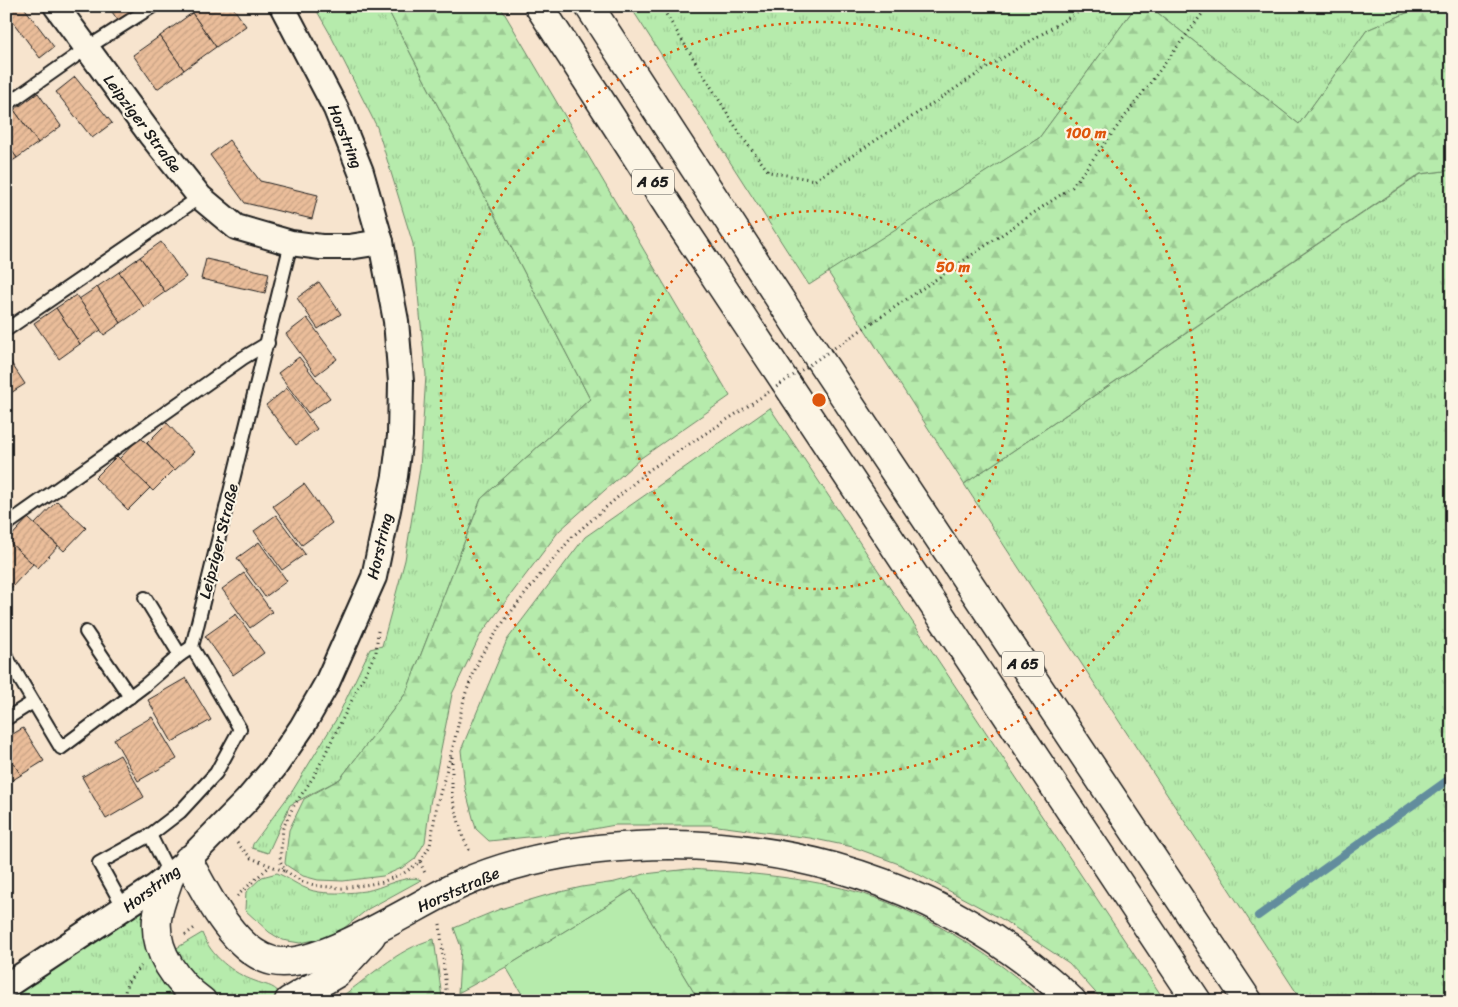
<svg xmlns="http://www.w3.org/2000/svg" width="1458" height="1007" font-family="Sriracha,sans-serif">
	<style>
		.grass { fill: url(#grass-tufts); stroke: #698464 }
		.forest { fill: url(#forest-firs); stroke: #698464 }
		.pitch { fill: #b6ebac; stroke: #698464 }
		.lines { fill: none; stroke-linecap: round; stroke-linejoin: round }
		.stream { stroke: #628d9d; stroke-width: 8 }
		.building { fill: url(#building-hatch); stroke: #1c1c1c }
		.service-casing { stroke: #1c1c1c; stroke-width: 16 }
		.minor-casing { stroke: #1c1c1c; stroke-width: 28 }
		.tertiary-casing { stroke: #1c1c1c; stroke-width: 31 }
		.motorway-casing { stroke: #1c1c1c; stroke-width: 31 }
		.path { stroke: #1c1c1c; stroke-width: 3; stroke-dasharray: 1 4; stroke-linecap: butt }
		.service { stroke: #fcf5e5; stroke-width: 12 }
		.minor { stroke: #fcf5e5; stroke-width: 24 }
		.tertiary { stroke: #fcf5e5; stroke-width: 28 }
		.motorway { stroke: #fcf5e5; stroke-width: 28 }
		.path-bridge { stroke: #1c1c1c; stroke-width: 3; stroke-dasharray: 1 4; stroke-linecap: butt }
		.ring { fill: none; stroke: #de560d; stroke-width: 2.5; stroke-dasharray: 2.5 5 }
		.labels { text-anchor: middle; stroke-width: 4.5; stroke-linejoin: round; paint-order: stroke }
		.shield { fill: #fcf5e5; stroke: #5f5d58; stroke-width: 1 }
		.shield-label { font-size: 15px; font-weight: bold; fill: #1c1c1c }
		.street-label { font-size: 16px; fill: #1c1c1c; stroke: #fcf5e5 }
		.centre { fill: #de560d; stroke: #fcf5e5; stroke-width: 2.5 }
		.ring-label { font-size: 15px; text-anchor: middle; font-weight: bold; fill: #de560d; stroke: #fcf5e5; stroke-width: 4.5; stroke-linejoin: round; paint-order: stroke }
	</style>
	<defs>
		<pattern id="grass-tufts" width="24" height="20" patternUnits="userSpaceOnUse" patternTransform="scale(1.25)"><rect width="24" height="20" fill="#b6ebac"/><path d="M3 7l-1-3M5 7V3M7 7l1-3M15 17l-1-3M17 17v-4M19 17l1-3" fill="none" stroke="#9cc993"/></pattern>
		<pattern id="forest-firs" width="22" height="20" patternUnits="userSpaceOnUse" patternTransform="scale(1.25)"><rect width="22" height="20" fill="#b6ebac"/><path d="M5 1l3.5 6h-7zM16 11l3.5 6h-7z" fill="#9cc993"/></pattern>
		<pattern id="building-hatch" width="6" height="6" patternUnits="userSpaceOnUse" patternTransform="scale(1.25)"><rect width="6" height="6" fill="#eabd9a"/><path d="M-1 1l2-2M0 6l6-6M5 7l2-2" fill="none" stroke="#c8a284"/></pattern>
	</defs>
	<rect width="100%" height="100%" fill="#f7e4ce"/>
	<filter id="ink" filterUnits="userSpaceOnUse"><feTurbulence type="fractalNoise" baseFrequency=".02" numOctaves="2"/><feDisplacementMap in="SourceGraphic" scale="10" xChannelSelector="R" yChannelSelector="G"/><feConvolveMatrix kernelMatrix="1 2 1 2 8 2 1 2 1" color-interpolation-filters="sRGB"/></filter>
	<g filter="url(#ink)">
		<g class="grass">
			<polygon points="314,6 386,6 590,399 481,499 406,693 340,779 290,805 268,853 252,848 253,844 293,790 337,718 370,649 382,646 405,560 420,468 426,375 413,244 377,127 329,32"/>
			<polygon points="630,6 1136,6 1039,138 809,285"/>
			<polygon points="1149,6 1423,6 1367,30 1299,124"/>
			<polygon points="1452,170 1452,1001 1302,1001 964,484 1421,174"/>
			<path d="M277,873C291,879 303,890 319,892C334,894 350,893 365,891C381,889 407,873 421,880L368,909L334,936L300,943L282,940L269,932L245,910L246,892L262,877Z"/>
			<polygon points="155,887 157,919 202,1001 6,1001 6,986"/>
			<path d="M202,933C211,956 232,973 255,981C264,985 274,985 279,993L277,997C253,1007 210,1002 193,980C186,971 181,959 175,949Z"/>
		</g>
		<g class="forest">
			<polygon points="386,6 500,6 730,396 641,458 559,531 481,634 452,694 430,804 425,842 415,859 404,867 383,876 343,881 318,880 303,876 286,865 285,863 289,830 304,799 340,779 406,693 481,499 590,399"/>
			<polygon points="1136,6 1149,6 1299,124 1367,30 1423,6 1452,6 1452,170 1420,174 964,484 828,272 1039,138"/>
			<polygon points="770,408 1165,1001 1103,1001 1069,963 1000,918 899,864 853,847 810,838 710,825 615,825 577,832 489,841 476,829 465,788 461,750 507,640 585,537"/>
			<path d="M689,869C751,873 818,878 876,898C936,920 998,958 1044,1001H699L632,890L506,967L458,993L461,947L454,928L500,909L547,895L582,887L615,882L645,874Z"/>
			<path d="M434,939L442,998L440,1001H335C367,980 396,949 434,939Z"/>
		</g>
		<polygon class="pitch" points="632,890 699,1001 526,1001 506,967"/>
		<g class="lines">
			<polyline class="stream" points="1258,916 1452,777"/>
		</g>
		<g class="building">
			<polygon points="6,6 23,6 54,47 40,58 6,13"/>
			<polygon points="108,6 141,6 119,22"/>
			<polygon points="201,6 232,6 246,26 216,47 192,13"/>
			<polygon points="192,13 216,47 184,70 160,36"/>
			<polygon points="160,36 184,70 157,89 133,55"/>
			<polygon points="75,77 112,123 92,138 56,92"/>
			<polygon points="38,93 61,126 38,143 14,110"/>
			<polygon points="14,110 38,143 17,158 6,143 6,116"/>
			<polygon points="229,140 260,181 318,195 312,219 245,203 210,155"/>
			<polygon points="6,143 17,158 6,165"/>
			<polygon points="161,242 186,277 165,292 140,257"/>
			<polygon points="140,257 165,292 144,307 119,272"/>
			<polygon points="206,259 269,273 265,293 201,279"/>
			<polygon points="119,272 144,307 121,323 97,287"/>
			<polygon points="319,282 341,314 318,329 297,298"/>
			<polygon points="97,287 121,323 104,335 79,299"/>
			<polygon points="76,295 101,330 80,344 56,308"/>
			<polygon points="56,308 80,344 59,359 34,323"/>
			<polygon points="307,318 337,359 316,375 286,334"/>
			<polygon points="6,355 25,384 6,396"/>
			<polygon points="299,357 330,398 308,413 278,373"/>
			<polygon points="287,388 317,429 296,445 266,405"/>
			<polygon points="167,423 194,452 174,471 147,443"/>
			<polygon points="140,437 174,470 153,491 119,459"/>
			<polygon points="117,456 150,488 128,510 95,478"/>
			<polygon points="304,484 332,523 302,545 273,506"/>
			<polygon points="57,501 86,528 64,551 35,524"/>
			<polygon points="276,515 305,554 282,570 254,531"/>
			<polygon points="28,518 58,546 38,568 7,541"/>
			<polygon points="6,539 33,564 11,588 6,584"/>
			<polygon points="259,542 287,581 265,597 237,558"/>
			<polygon points="244,573 272,612 250,628 222,589"/>
			<polygon points="236,614 264,653 233,675 205,636"/>
			<polygon points="186,678 211,720 172,742 148,700"/>
			<polygon points="152,717 177,759 138,781 114,739"/>
			<polygon points="23,728 44,761 21,775 6,752 6,738"/>
			<polygon points="6,752 21,775 6,784"/>
			<polygon points="120,755 144,797 106,819 82,777"/>
		</g>
		<g class="lines">
			<g class="service-casing">
				<g id="service">
					<polyline points="6,105 87,48 153,6"/>
					<polyline points="6,330 200,197"/>
					<polyline points="6,525 243,358 268,343"/>
					<polyline points="145,598 180,655"/>
					<polyline points="86,632 130,697"/>
					<polyline points="6,656 61,748 144,686 180,655 192,647"/>
					<polyline points="6,719 33,702"/>
					<polyline points="150,835 170,875"/>
					<polyline points="124,908 99,863 150,835 180,812 216,773 240,729 192,647 291,243"/>
				</g>
			</g>
			<g class="minor-casing">
				<g id="minor">
					<polyline points="56,6 150,134 200,197 236,227 291,243 321,247 349,247 381,242"/>
					<polyline points="6,986 155,887 188,860 247,800 274,768 302,727 326,685 374,577 395,476 400,436 401,382 396,321 381,242 361,172 336,109 282,6"/>
				</g>
			</g>
			<g class="tertiary-casing">
				<g id="tertiary">
					<path d="M188,860C205,892 234,952 273,961C318,971 416,904 461,884C516,860 577,849 636,846C770,839 905,874 1014,953C1035,968 1054,983 1072,1001"/>
					<path d="M170,875C166,889 159,904 157,919C154,952 177,983 202,1001"/>
					<polyline points="289,1001 337,973 371,936"/>
				</g>
			</g>
			<g class="motorway-casing">
				<g id="motorway">
					<polyline points="539,6 673,213 1197,1001"/>
					<polyline points="589,6 798,327 1248,1001"/>
				</g>
			</g>
			<g class="path">
				<polyline points="661,6 742,137 769,172 815,180 999,60 1088,6"/>
				<polyline points="1195,6 1202,12"/>
				<polyline points="873,322 1072,187 1208,6"/>
				<polyline points="378,631 376,652 314,776 293,807 283,828 280,861 285,871 303,882 318,886 342,888 365,885 382,882 404,873 420,862 430,846 437,804 452,751 465,695 480,657 504,621 540,575 573,536 649,470 739,412"/>
				<polyline points="452,757 452,796 463,838 471,853"/>
				<polyline points="237,843 251,858 284,871"/>
				<polyline points="420,862 425,873"/>
				<polyline points="237,896 270,866"/>
				<polyline points="440,924 447,1001"/>
				<polyline points="185,935 196,927"/>
				<polyline points="123,1001 127,983 141,966"/>
			</g>
			<use href="#service" class="service"/>
			<use href="#minor" class="minor"/>
			<use href="#tertiary" class="tertiary"/>
			<use href="#motorway" class="motorway"/>
			<polyline class="path-bridge" points="739,412 873,322"/>
		</g>
	</g>
	<g class="ring">
		<circle cx="819" cy="400" r="189"/>
		<circle cx="819" cy="400" r="378"/>
	</g>
	<g class="labels">
		<g class="shield">
			<rect x="632" y="169.5" width="42" height="25" rx="4"/>
			<rect x="1002" y="651.5" width="42" height="25" rx="4"/>
		</g>
		<g class="shield-label">
			<text x="653" y="187">A 65</text>
			<text x="1023" y="669">A 65</text>
		</g>
		<g class="street-label">
			<text transform="translate(143 123) rotate(53)" y="6">Leipziger Straße</text>
			<text transform="translate(346 136) rotate(68)" y="6">Horstring</text>
			<text transform="translate(218 541) rotate(-76)" y="6">Leipziger Straße</text>
			<text transform="translate(379 546) rotate(-77)" y="6">Horstring</text>
			<text transform="translate(151 888) rotate(-37)" y="6">Horstring</text>
			<text transform="translate(458 889) rotate(-24)" y="6">Horststraße</text>
		</g>
	</g>
	<circle cx="819" cy="400" r="8" class="centre"/>
	<g class="ring-label">
		<text x="1086" y="138">100 m</text>
		<text x="953" y="272">50 m</text>
	</g>
	<rect width="1458" height="1007" fill="none" stroke="#fcf5e5" stroke-width="25"/>
	<rect x="12" y="12" width="1433" height="982" fill="none" stroke="#1c1c1c" stroke-width="2" filter="url(#ink)"/>
</svg>
